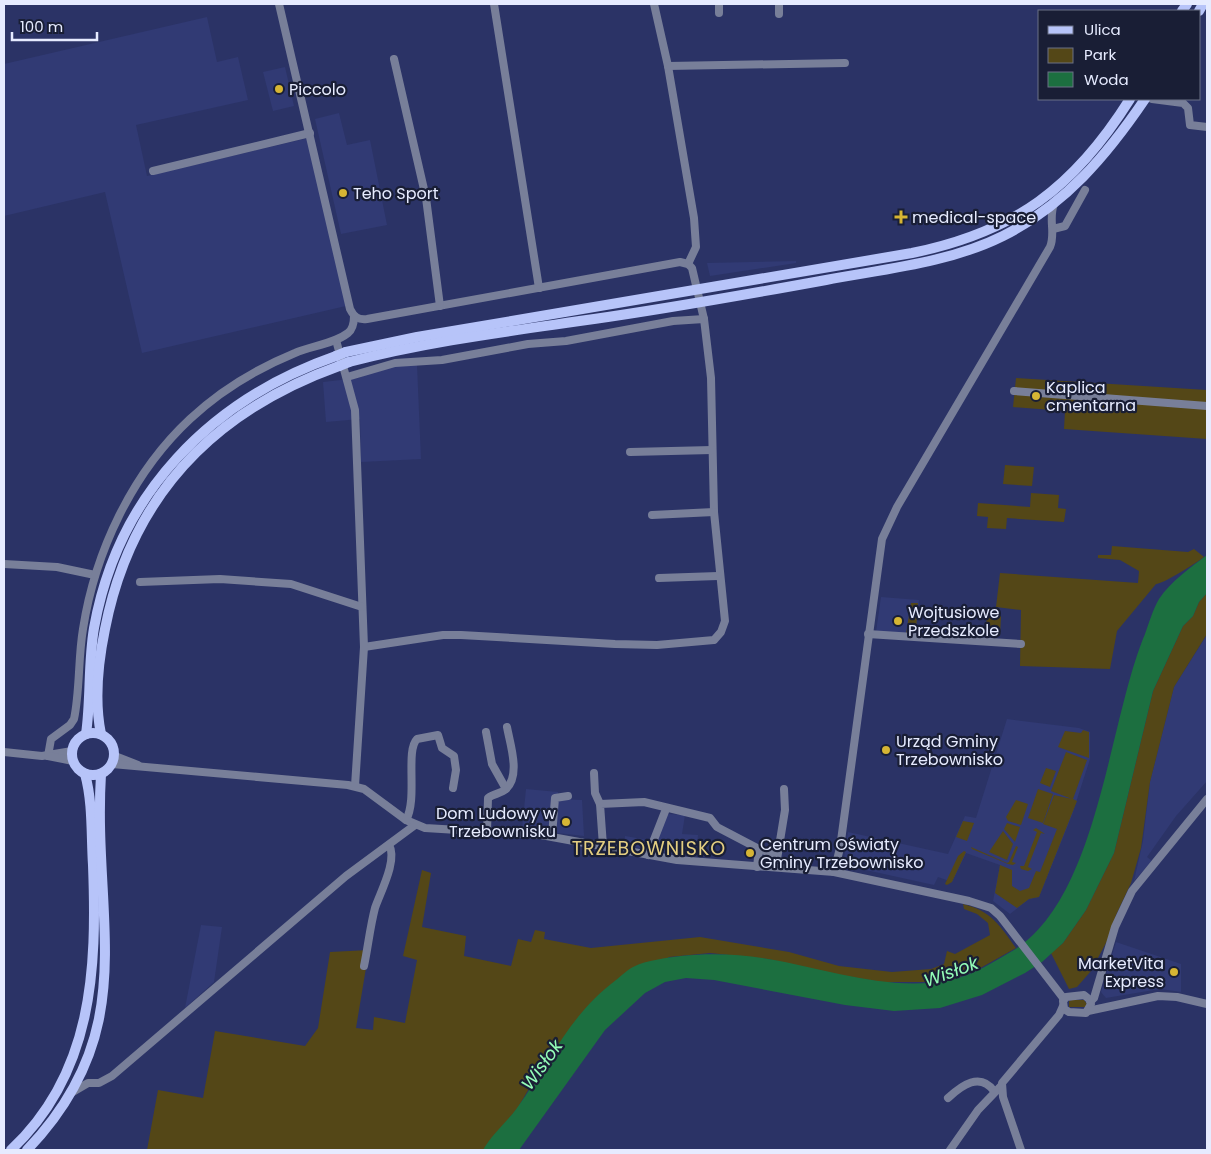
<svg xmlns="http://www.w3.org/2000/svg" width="1211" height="1154" font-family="Poppins,sans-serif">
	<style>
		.built { fill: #313a74 }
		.green { fill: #544717 }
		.water { fill: #1c6f40 }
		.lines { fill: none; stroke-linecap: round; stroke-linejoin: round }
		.minor { stroke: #787f99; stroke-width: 8 }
		.major { stroke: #b7c4f9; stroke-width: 10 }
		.major-bridge { stroke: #b7c4f9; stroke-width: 10 }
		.poi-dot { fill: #d6b534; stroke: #191e35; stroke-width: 2 }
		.labels { text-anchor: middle; stroke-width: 4.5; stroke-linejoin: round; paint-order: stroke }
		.poi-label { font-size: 16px; fill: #e6ebff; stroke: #191e35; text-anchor: start }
		.water-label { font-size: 18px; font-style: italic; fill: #94fdb8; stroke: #191e35 }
		.quarter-label { font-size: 19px; letter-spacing: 1px; fill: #e4ce81; stroke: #191e35 }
	</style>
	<rect width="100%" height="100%" fill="#2b3366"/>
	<g class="built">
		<polygon points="207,17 217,62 238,57 248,100 136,125 147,176 308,138 346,306 142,353 105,192 4,216 4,64"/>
		<polygon points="285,67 294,106 273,111 263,72"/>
		<polygon points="339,113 347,145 370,140 387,225 341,234 315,119"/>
		<polygon points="796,261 796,263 710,276 707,263"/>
		<polygon points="417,365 421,459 361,462 360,419 326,422 323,382 358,378 381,369 396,366"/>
		<polygon points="881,597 919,600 916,632 910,634 876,632"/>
		<polygon points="1207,635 1207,781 1176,816 1147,857 1152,861 1134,881 1143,841 1150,782 1174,687"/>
		<polygon points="1007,719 1079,728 1090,732 1090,759 1072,815 1039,897 1029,899 1010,914 993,901 1000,865 966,853 952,882 938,877 934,885 843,865 848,832 948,854 965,816 976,818"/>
		<polygon points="526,789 558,792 558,799 582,800 584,836 522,829"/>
		<polygon points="669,814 685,815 682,834 698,835 696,856 673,854 624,845 625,836 654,841 664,816"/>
		<polygon points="201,925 222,927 214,982 185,1008"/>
		<polygon points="1116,942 1181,964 1181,992 1160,989 1106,998 1101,992"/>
	</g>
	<g class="green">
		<polygon points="1016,378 1207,390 1207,439 1064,429 1065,411 1013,407"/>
		<polygon points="1005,465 1034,467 1032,486 1003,484"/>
		<polygon points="1031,493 1059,495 1058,508 1066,509 1064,522 1007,518 1006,529 987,528 988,517 977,516 978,503 1030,507"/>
		<path d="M1112,546L1188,552L1194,549L1204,557C1196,563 1163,584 1156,584L1117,631L1110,669L1020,666L1021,610L996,607L1000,573L1138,583L1139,571L1120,560L1098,558V555H1111Z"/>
		<polygon points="1207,593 1207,634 1174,687 1150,782 1141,848 1131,883 1116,915 1108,939 1091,971 1077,987 1069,989 1051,953 1063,943 1086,910 1114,853 1153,691 1183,626 1193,616 1199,602"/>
		<polygon points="911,603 918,603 916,631 906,634"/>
		<polygon points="987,615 1001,616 1000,636 985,635"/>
		<polygon points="1083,730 1089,732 1089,758 1058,747 1065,731 1081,733"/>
		<polygon points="1066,752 1087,760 1073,799 1077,801 1039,897 1029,899 1017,908 995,893 1000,865 1012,870 1012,886 1020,891 1029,888 1036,871 1040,872 1057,829 1043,824 1054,795 1072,799 1051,791"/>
		<polygon points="1046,768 1056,771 1050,787 1040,783"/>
		<polygon points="1038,789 1053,794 1043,823 1028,818"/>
		<polygon points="1016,800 1028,804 1021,825 1008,821 1006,817"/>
		<polygon points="963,821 974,823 967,841 956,837"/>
		<polygon points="1007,823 1020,827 1015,842 1004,829"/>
		<polygon points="1036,828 1045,834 1041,833 1028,867 1032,869 1028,871 1021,869 1020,866 1024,866 1037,832 1033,830"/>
		<polygon points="1003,831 1013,844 1007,860 989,852"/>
		<polygon points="1016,846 1018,847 1012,862 1016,863 1013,865 1008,864 972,849 971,847 1007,863 1009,862"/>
		<polygon points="964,851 966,852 952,882 947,885 945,884 958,856"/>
		<path d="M422,870L431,873L422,927L466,936L464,956L511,966L518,939L531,942L535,930L545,932L544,939L591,948L700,937L789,952L839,966L892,972L931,969L944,964L947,951L955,954L990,935L988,923L977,914L964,909L963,904C992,911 1000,926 1016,948L975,971L951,980L926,982H882L832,974L768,959L710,953L669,957L551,1051L517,1109L483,1150H147L158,1090L203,1098L215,1031L305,1046L318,1028L330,952L369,950L356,1028L373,1030L374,1017L405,1023L417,960L403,956Z"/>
		<polygon points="1072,1000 1084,1000 1087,1004 1085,1007 1069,1007 1069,1001"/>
	</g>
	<path class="water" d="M1207,555V593L1199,602L1193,616L1183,626L1153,691L1114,853L1086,910L1063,943L1042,962L1025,973L982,995L940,1008L894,1011L845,1005L714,980L686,978L665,982L645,993L605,1030L519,1150H483C492,1134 506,1123 517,1108C550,1062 569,1015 616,980C621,976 627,970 633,967C647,960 666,958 681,956C710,953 739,954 768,959C828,969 888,992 950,980C972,976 995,961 1014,950C1099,897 1108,722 1145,634C1149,623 1153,609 1159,599C1170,582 1191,567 1207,555Z"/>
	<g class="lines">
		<g class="minor">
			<path d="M279,4L350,309C354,317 358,320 367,319L680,262L688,264L692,268L704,319L711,378L714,512L725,621L721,632L714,640L657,645L615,644L461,635H443L364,647"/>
			<polyline points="494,4 539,288"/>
			<polyline points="654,4 668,66 694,218 696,247 688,264"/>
			<polyline points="719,4 719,13"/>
			<polyline points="779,4 779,14"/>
			<polyline points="394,59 426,198 440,306"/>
			<polyline points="668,66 845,63"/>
			<polyline points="1152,99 1183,103 1188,108 1190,125 1207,127"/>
			<polyline points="153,171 310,133"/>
			<polyline points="1053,229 1065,226 1085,190"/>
			<polyline points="336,340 355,410 364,647 355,786"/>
			<polyline points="347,377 395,363 442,360 528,344 566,341 673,321 704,319"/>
			<polyline points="1014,391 1207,406"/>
			<polyline points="630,452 712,450"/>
			<polyline points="652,515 714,512"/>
			<polyline points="4,564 57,567 95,575"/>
			<polyline points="659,578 718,576"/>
			<polyline points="140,582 220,579 291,584 362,607"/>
			<polyline points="868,634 1021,644"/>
			<polyline points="486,732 492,764 506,789"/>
			<polyline points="4,752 42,756 72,751"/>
			<path d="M48,756L51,739L70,725L74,719C80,691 78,658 83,629C95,552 132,473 190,419C221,390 256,369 295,353C311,346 334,344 348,333C353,329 354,322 354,316"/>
			<polyline points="48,756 73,761"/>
			<polyline points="115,756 138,765"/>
			<polyline points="112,764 348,785 364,789 406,820 425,828 541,835 677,860 834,872 969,901 991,908 1000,916 1064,999"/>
			<polyline points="594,773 595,793 600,804"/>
			<path d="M406,820C418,799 405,751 417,739L438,735L442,748L454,756L456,770L453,788"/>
			<path d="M487,832L488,798C494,793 501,794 506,789C521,775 510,744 507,727"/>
			<polyline points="552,836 555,798 568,796"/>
			<polyline points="603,846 600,804 644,802 710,818 717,827 759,849 777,855"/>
			<polyline points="648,855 666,809"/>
			<polyline points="777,859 785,810 784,789"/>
			<polyline points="757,867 759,849"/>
			<path d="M834,872L840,848L882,539L897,507L1050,247C1056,233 1048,219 1054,204"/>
			<path d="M364,966C368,947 370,927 375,908C380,893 398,860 389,845"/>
			<polygon points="1084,995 1089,999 1091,1004 1086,1013 1069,1012 1064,1009 1063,1001 1066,997"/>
			<polyline points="1091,1001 1094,998 1115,927 1132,891 1207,799"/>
			<polyline points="1088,1011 1158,996 1177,997 1207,1004"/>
			<polyline points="71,1093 88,1083 99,1083 112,1076 346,876 415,825"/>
			<path d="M948,1098C962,1085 980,1072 994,1091"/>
			<polyline points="950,1150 978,1110 1001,1086"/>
			<polyline points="1021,1150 1003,1097 1002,1083 1059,1015 1063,1006"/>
		</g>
		<g class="major">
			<polyline points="1182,11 1187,4"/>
			<polyline points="1199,11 1203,4"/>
			<path d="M346,352L417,337L912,253C1015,232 1074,188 1130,99"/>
			<path d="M349,362C429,341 512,331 594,319C671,308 749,294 826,280C884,269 949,263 1003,236C1065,205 1107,155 1145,99"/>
			<circle cx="93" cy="754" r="21"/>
			<path d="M86,734C91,699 88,664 94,628C118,494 210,400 336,356"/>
			<path d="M101,734C94,700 98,663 105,629C131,496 214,411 339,366"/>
			<path d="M11,1150C93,1073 97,970 93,865C91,835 93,803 85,774"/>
			<path d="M27,1150C144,1028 92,921 101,774"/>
		</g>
		<g class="major-bridge">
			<polyline points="336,356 346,352"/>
			<polyline points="339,366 349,362"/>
		</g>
	</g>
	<g class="poi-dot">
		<circle cx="279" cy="89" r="5"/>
		<circle cx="343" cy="193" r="5"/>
		<path d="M898.5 209.5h5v5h5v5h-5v5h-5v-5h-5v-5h5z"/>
		<circle cx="1036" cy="396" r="5"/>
		<circle cx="898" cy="621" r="5"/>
		<circle cx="886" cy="750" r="5"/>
		<circle cx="566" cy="822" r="5"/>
		<circle cx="750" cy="853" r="5"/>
		<circle cx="1174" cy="972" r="5"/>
	</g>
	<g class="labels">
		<g class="poi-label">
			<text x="289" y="95">Piccolo</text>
			<text x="353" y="199">Teho Sport</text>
			<text x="912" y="223">medical-space</text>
			<text x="1046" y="393">Kaplica<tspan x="1046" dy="18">cmentarna</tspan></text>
			<text x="908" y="618">Wojtusiowe<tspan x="908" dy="18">Przedszkole</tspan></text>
			<text x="896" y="747">Urząd Gminy<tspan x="896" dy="18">Trzebownisko</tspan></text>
			<text x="556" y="819" text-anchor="end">Dom Ludowy w<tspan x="556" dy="18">Trzebownisku</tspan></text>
			<text x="760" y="850">Centrum Oświaty<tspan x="760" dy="18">Gminy Trzebownisko</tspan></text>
			<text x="1164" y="969" text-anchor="end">MarketVita<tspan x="1164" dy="18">Express</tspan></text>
		</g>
		<g class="water-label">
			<text transform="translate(951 972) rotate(-20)" y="6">Wisłok</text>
			<text transform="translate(542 1065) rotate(-54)" y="6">Wisłok</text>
		</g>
		<g class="quarter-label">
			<text x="649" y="855">TRZEBOWNISKO</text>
		</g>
	</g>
	<rect width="1211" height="1154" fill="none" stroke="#e6ebff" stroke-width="10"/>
	<rect x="1038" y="10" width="162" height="90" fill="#191e35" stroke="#6b7086"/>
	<rect x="1048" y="26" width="25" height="8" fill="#b7c4f9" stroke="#6b7086"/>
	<text x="1084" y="35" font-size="15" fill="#e6ebff">Ulica</text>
	<rect x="1048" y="48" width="25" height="15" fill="#544717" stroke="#6b7086"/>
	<text x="1084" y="60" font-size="15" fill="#e6ebff">Park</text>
	<rect x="1048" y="72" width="25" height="15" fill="#1c6f40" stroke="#6b7086"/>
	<text x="1084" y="85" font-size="15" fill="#e6ebff">Woda</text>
	<path d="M12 32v8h85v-8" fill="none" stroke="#e6ebff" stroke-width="2.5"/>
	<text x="20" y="32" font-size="15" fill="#e6ebff" stroke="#191e35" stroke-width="4" paint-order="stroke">100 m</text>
</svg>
